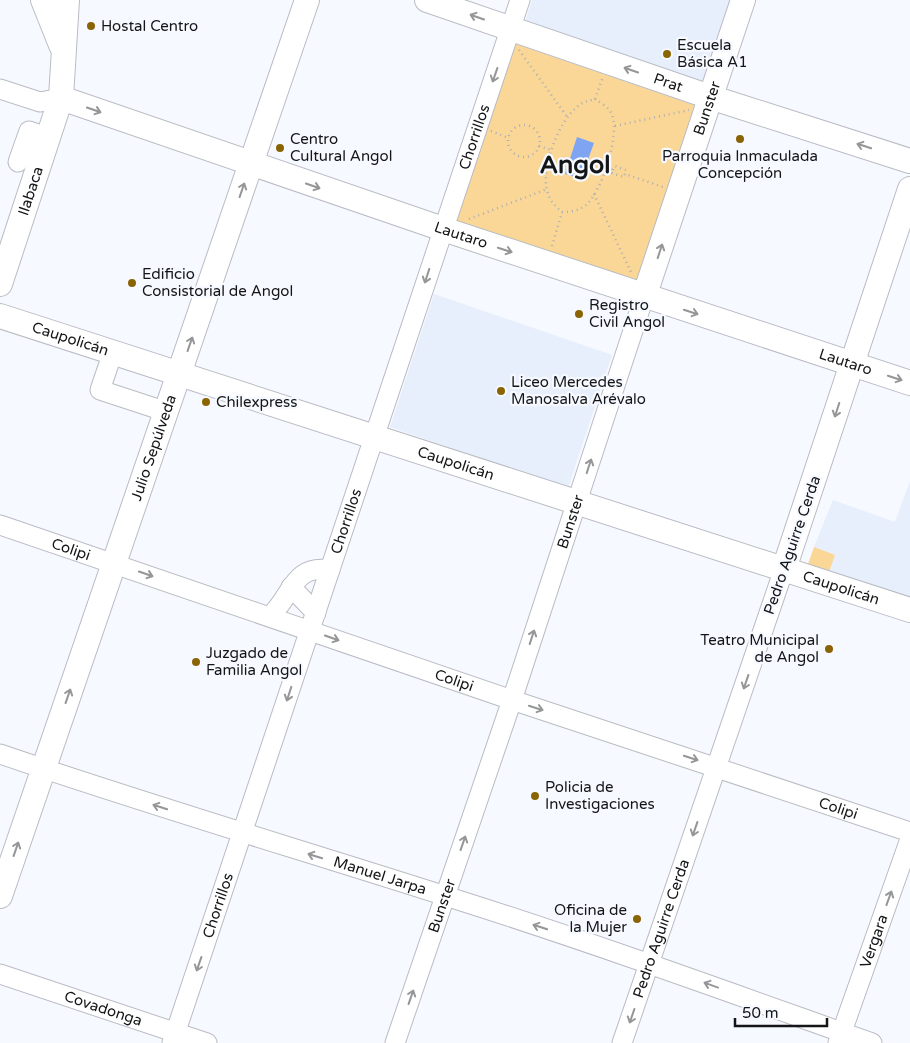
<svg xmlns="http://www.w3.org/2000/svg" width="910" height="1043" font-family="'Varela Round',sans-serif">
	<style>
		.built { fill: #e7eefc }
		.green { fill: #fad796 }
		.water { fill: #7fa5f2 }
		.lines { fill: none; stroke-linecap: round; stroke-linejoin: round }
		.minor-casing { stroke: #b9bcc3; stroke-width: 21 }
		.major-casing { stroke: #b9bcc3; stroke-width: 26 }
		.path { stroke: #adafb4; stroke-width: 2.5; stroke-dasharray: 1 4; stroke-linecap: butt }
		.minor { stroke: #fff; stroke-width: 19 }
		.major { stroke: #fff; stroke-width: 24 }
		.oneway { stroke: #959697 }
		.poi-dot { fill: #8a6403; stroke: #f6f9ff; stroke-width: 2 }
		.labels { text-anchor: middle; stroke-width: 4.5; stroke-linejoin: round; paint-order: stroke }
		.poi-label { font-size: 15px; fill: #141517; stroke: #f6f9ff; text-anchor: start }
		.street-label { font-size: 15px; fill: #141517; stroke: #f6f9ff }
		.town-label { font-size: 25px; font-weight: bold; fill: #141517; stroke: #f6f9ff }
	</style>
	<rect width="100%" height="100%" fill="#f6f9ff"/>
	<g class="built">
		<polygon points="532,0 736,0 708,86 525,22"/>
		<polygon points="434,294 612,355 568,488 390,427"/>
		<polygon points="910,481 910,600 829,572 814,547 833,500 895,522"/>
	</g>
	<g class="green">
		<polygon points="516,44 697,106 638,286 454,223"/>
		<polygon points="814,547 835,555 829,572 808,564"/>
	</g>
	<polygon class="water" points="577,137 594,143 581,179 565,174"/>
	<g class="lines">
		<g class="minor-casing">
			<g id="minor">
				<polyline points="0,89 40,102 61,98"/>
				<polyline points="18,162 29,131 49,138"/>
				<polyline points="113,352 100,390 167,412"/>
				<path id="s1" d="M0,525L512,700L910,832"/>
				<polyline points="291,587 316,613"/>
				<path d="M270,616C292,597 292,564 330,570"/>
				<path id="s2" d="M0,754C152,806 305,851 458,900C597,944 734,994 872,1043"/>
				<path id="s3" d="M0,974L207,1043"/>
				<path id="s4" d="M172,1043L520,0"/>
				<path id="s5" d="M395,1043L512,700L644,297"/>
				<path id="s6" d="M622,1043L784,569"/>
				<path id="s7" d="M838,1043L910,839"/>
			</g>
		</g>
		<g class="major-casing">
			<g id="major">
				<polyline points="43,0 61,45"/>
				<path id="s8" d="M67,0L61,98L443,229L910,383"/>
				<path id="s9" d="M427,0L710,97L910,161"/>
				<path id="s10" d="M0,284L61,98"/>
				<path id="s11" d="M644,297L743,0"/>
				<path id="s12" d="M0,316L910,610"/>
				<polyline points="784,569 910,189"/>
				<path id="s13" d="M0,896L307,0"/>
			</g>
		</g>
		<g class="path">
			<polyline points="519,50 568,118"/>
			<path d="M595,99C601,103 610,108 612,115C620,135 602,192 585,206C578,211 570,212 562,212C555,206 549,200 547,190C541,167 559,121 577,107C582,102 588,101 595,99Z"/>
			<polyline points="595,99 603,77"/>
			<circle cx="524" cy="141" r="16"/>
			<polyline points="615,126 689,110"/>
			<polyline points="491,131 508,138"/>
			<polyline points="539,146 551,150"/>
			<polyline points="606,168 613,170 612,173 624,177 625,174 663,187"/>
			<polyline points="613,170 615,166 626,170 625,174"/>
			<polyline points="594,194 631,272"/>
			<polyline points="469,219 547,189"/>
			<polyline points="552,246 562,212"/>
		</g>
		<use href="#minor" class="minor"/>
		<use href="#major" class="major"/>
	</g>
	<defs><path id="oneway-shaft" d="M-6 0H5M1.5-3L5.5 0L1.5 3" fill="none" stroke-width="1.6" stroke-linecap="round" stroke-linejoin="round" transform="scale(1.25)"/></defs>
	<g class="oneway">
		<use href="#oneway-shaft" transform="translate(477 17) rotate(-161)"/>
		<use href="#oneway-shaft" transform="translate(631 70) rotate(-161)"/>
		<use href="#oneway-shaft" transform="translate(495 75) rotate(109)"/>
		<use href="#oneway-shaft" transform="translate(94 110) rotate(19)"/>
		<use href="#oneway-shaft" transform="translate(864 146) rotate(-162)"/>
		<use href="#oneway-shaft" transform="translate(313 186) rotate(19)"/>
		<use href="#oneway-shaft" transform="translate(242 190) rotate(-71)"/>
		<use href="#oneway-shaft" transform="translate(505 250) rotate(18)"/>
		<use href="#oneway-shaft" transform="translate(660 251) rotate(-72)"/>
		<use href="#oneway-shaft" transform="translate(427 276) rotate(108)"/>
		<use href="#oneway-shaft" transform="translate(691 312) rotate(18)"/>
		<use href="#oneway-shaft" transform="translate(190 344) rotate(-71)"/>
		<use href="#oneway-shaft" transform="translate(895 378) rotate(18)"/>
		<use href="#oneway-shaft" transform="translate(837 410) rotate(108)"/>
		<use href="#oneway-shaft" transform="translate(589 466) rotate(-72)"/>
		<use href="#oneway-shaft" transform="translate(146 574) rotate(19)"/>
		<use href="#oneway-shaft" transform="translate(532 637) rotate(-72)"/>
		<use href="#oneway-shaft" transform="translate(332 638) rotate(19)"/>
		<use href="#oneway-shaft" transform="translate(746 682) rotate(109)"/>
		<use href="#oneway-shaft" transform="translate(289 694) rotate(108)"/>
		<use href="#oneway-shaft" transform="translate(68 696) rotate(-71)"/>
		<use href="#oneway-shaft" transform="translate(536 708) rotate(18)"/>
		<use href="#oneway-shaft" transform="translate(691 758) rotate(18)"/>
		<use href="#oneway-shaft" transform="translate(160 807) rotate(-162)"/>
		<use href="#oneway-shaft" transform="translate(695 829) rotate(109)"/>
		<use href="#oneway-shaft" transform="translate(463 843) rotate(-71)"/>
		<use href="#oneway-shaft" transform="translate(16 849) rotate(-71)"/>
		<use href="#oneway-shaft" transform="translate(315 856) rotate(-163)"/>
		<use href="#oneway-shaft" transform="translate(889 898) rotate(-70)"/>
		<use href="#oneway-shaft" transform="translate(540 927) rotate(-162)"/>
		<use href="#oneway-shaft" transform="translate(199 964) rotate(109)"/>
		<use href="#oneway-shaft" transform="translate(711 985) rotate(-160)"/>
		<use href="#oneway-shaft" transform="translate(411 997) rotate(-71)"/>
		<use href="#oneway-shaft" transform="translate(632 1016) rotate(109)"/>
	</g>
	<g class="poi-dot">
		<circle cx="91" cy="26" r="5"/>
		<circle cx="667" cy="54" r="5"/>
		<circle cx="740" cy="139" r="5"/>
		<circle cx="280" cy="148" r="5"/>
		<circle cx="132" cy="283" r="5"/>
		<circle cx="579" cy="314" r="5"/>
		<circle cx="501" cy="391" r="5"/>
		<circle cx="206" cy="402" r="5"/>
		<circle cx="829" cy="649" r="5"/>
		<circle cx="196" cy="662" r="5"/>
		<circle cx="535" cy="796" r="5"/>
		<circle cx="637" cy="919" r="5"/>
	</g>
	<g class="labels">
		<g class="poi-label">
			<text x="101" y="31">Hostal Centro</text>
			<text x="677" y="50">Escuela<tspan x="677" dy="17">Básica A1</tspan></text>
			<text x="290" y="144">Centro<tspan x="290" dy="17">Cultural Angol</tspan></text>
			<text x="740" y="161" text-anchor="middle">Parroquia Inmaculada<tspan x="740" dy="17">Concepción</tspan></text>
			<text x="142" y="279">Edificio<tspan x="142" dy="17">Consistorial de Angol</tspan></text>
			<text x="589" y="310">Registro<tspan x="589" dy="17">Civil Angol</tspan></text>
			<text x="511" y="387">Liceo Mercedes<tspan x="511" dy="17">Manosalva Arévalo</tspan></text>
			<text x="216" y="407">Chilexpress</text>
			<text x="819" y="645" text-anchor="end">Teatro Municipal<tspan x="819" dy="17">de Angol</tspan></text>
			<text x="206" y="658">Juzgado de<tspan x="206" dy="17">Familia Angol</tspan></text>
			<text x="545" y="792">Policia de<tspan x="545" dy="17">Investigaciones</tspan></text>
			<text x="627" y="915" text-anchor="end">Oficina de<tspan x="627" dy="17">la Mujer</tspan></text>
		</g>
		<g class="street-label">
			<text dy="5" stroke="none"><textPath href="#s9" startOffset="255">Prat</textPath></text>
			<text dy="5" stroke="none"><textPath href="#s11" startOffset="199">Bunster</textPath></text>
			<text dy="5" stroke="none"><textPath href="#s4" startOffset="955">Chorrillos</textPath></text>
			<text dy="5" stroke="none"><textPath href="#s10" startOffset="98">Ilabaca</textPath></text>
			<text dy="5" stroke="none"><textPath href="#s8" startOffset="521">Lautaro</textPath></text>
			<text dy="5" stroke="none"><textPath href="#s12" startOffset="74">Caupolicán</textPath></text>
			<text dy="5" stroke="none"><textPath href="#s8" startOffset="926">Lautaro</textPath></text>
			<text dy="5" stroke="none"><textPath href="#s13" startOffset="474">Julio Sepúlveda</textPath></text>
			<text dy="5" stroke="none"><textPath href="#s12" startOffset="479">Caupolicán</textPath></text>
			<text dy="5" stroke="none"><textPath href="#s4" startOffset="550">Chorrillos</textPath></text>
			<text dy="5" stroke="none"><textPath href="#s5" startOffset="550">Bunster</textPath></text>
			<text transform="translate(792 545) rotate(-71)" y="5">Pedro Aguirre Cerda</text>
			<text dy="5" stroke="none"><textPath href="#s1" startOffset="75">Colipi</textPath></text>
			<text dy="5" stroke="none"><textPath href="#s12" startOffset="884">Caupolicán</textPath></text>
			<text dy="5" stroke="none"><textPath href="#s1" startOffset="480">Colipi</textPath></text>
			<text dy="5" stroke="none"><textPath href="#s1" startOffset="885">Colipi</textPath></text>
			<text dy="5" stroke="none"><textPath href="#s2" startOffset="399">Manuel Jarpa</textPath></text>
			<text dy="5" stroke="none"><textPath href="#s4" startOffset="145">Chorrillos</textPath></text>
			<text dy="5" stroke="none"><textPath href="#s5" startOffset="145">Bunster</textPath></text>
			<text dy="5" stroke="none"><textPath href="#s6" startOffset="121">Pedro Aguirre Cerda</textPath></text>
			<text dy="5" stroke="none"><textPath href="#s7" startOffset="108">Vergara</textPath></text>
			<text dy="5" stroke="none"><textPath href="#s3" startOffset="109">Covadonga</textPath></text>
		</g>
		<g class="town-label">
			<text x="575" y="173">Angol</text>
		</g>
	</g>
	<path d="M735 1018v8h92v-8" fill="none" stroke="#141517" stroke-width="2.5"/>
	<text x="742" y="1018" font-size="15" fill="#141517" stroke="#f6f9ff" stroke-width="4" paint-order="stroke">50 m</text>
</svg>
